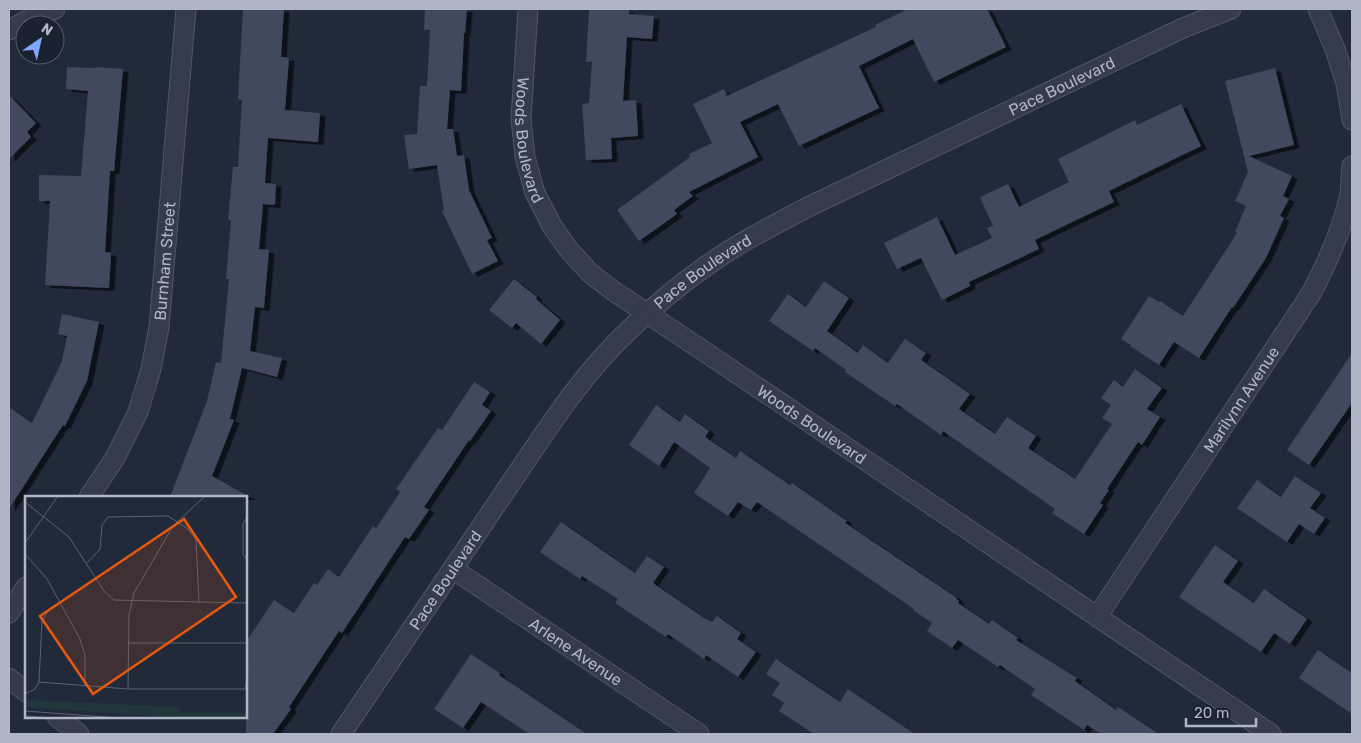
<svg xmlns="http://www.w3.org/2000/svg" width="1361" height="743" font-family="Rubik,sans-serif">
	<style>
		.building { fill: #3f495d; filter: url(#shadow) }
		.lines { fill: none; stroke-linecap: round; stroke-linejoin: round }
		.street-casing { stroke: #4f5765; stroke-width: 21 }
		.street { stroke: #343c4b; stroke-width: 19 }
		.labels { text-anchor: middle; stroke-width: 5; stroke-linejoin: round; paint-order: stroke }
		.street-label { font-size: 16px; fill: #afb7c7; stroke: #1a212f }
		.inset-road { fill: none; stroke: #5a6273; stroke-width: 1 }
		.view { fill: #e8590c; fill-opacity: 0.15; stroke: #e8590c; stroke-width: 2.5 }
		.inset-edge { fill: none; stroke: #afb7c7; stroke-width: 2.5 }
	</style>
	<defs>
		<filter id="shadow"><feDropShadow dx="5.5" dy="3" stdDeviation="0" flood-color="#0009"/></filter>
	</defs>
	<rect width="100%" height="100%" fill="#212a3b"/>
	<g class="building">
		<polygon points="243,9 284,9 281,57 289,58 285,110 320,113 318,142 268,138 265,183 276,184 275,205 263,204 259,249 269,250 264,308 255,307 250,351 282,358 277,377 242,368 230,419 234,420 212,476 250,497 170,497 207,401 216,362 221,363 229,279 226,279 231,220 228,220 233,167 238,167 242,100 238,99"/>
		<polygon points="425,9 467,9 465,33 464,33 461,91 450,90 447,129 453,129 457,156 464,155 469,190 492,238 487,240 498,261 472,274 442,211 444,210 437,165 409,169 404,135 417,134 420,86 427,86 430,30 424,30"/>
		<polygon points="589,9 629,10 629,14 654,16 652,39 627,37 623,101 636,100 638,136 611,138 612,159 586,160 582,104 589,103 592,62 586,62"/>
		<polygon points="908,9 987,9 1006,47 934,82 913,39 859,66 879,108 799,146 778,104 740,122 758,157 689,192 693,196 674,210 677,214 639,241 617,210 690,157 689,154 712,143 693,104 724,89 727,96 876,27 875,25"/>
		<polygon points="67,67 95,68 95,67 123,69 114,171 110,171 105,252 111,253 109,288 45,285 50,201 39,201 39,175 81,176 88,91 66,89"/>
		<polygon points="1275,68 1294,145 1249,156 1292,176 1283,196 1289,199 1280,216 1284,218 1266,258 1233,308 1232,307 1199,358 1174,342 1159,365 1130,346 1131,345 1121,339 1149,296 1159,302 1160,301 1183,316 1237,233 1235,232 1246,206 1235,201 1248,172 1225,81"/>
		<polygon points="9,95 36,123 27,132 31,137 9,159"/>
		<polygon points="1181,104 1201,146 1109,191 1114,202 1035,240 1039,249 969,282 970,286 942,300 921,258 897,269 884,243 937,217 955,255 992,238 987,228 993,226 980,197 1008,184 1019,207 1069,182 1058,159 1135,120 1137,125"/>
		<polygon points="514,279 537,297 536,299 560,320 541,344 516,323 512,328 489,310"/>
		<polygon points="824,281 849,298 827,331 858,353 863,345 888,363 905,339 926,353 921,360 970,394 959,409 995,434 1007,417 1036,436 1028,448 1075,479 1112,424 1102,418 1111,405 1101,398 1114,380 1123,387 1135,369 1162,388 1147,409 1160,417 1142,445 1138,442 1107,489 1109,490 1100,503 1103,505 1084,534 1052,513 1055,509 943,431 941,435 897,404 895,406 845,372 846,370 815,348 813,351 769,321 788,294 806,307"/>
		<polygon points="62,314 99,322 87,381 65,426 63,425 9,509 9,407 32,423 62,361 67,336 58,334"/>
		<polygon points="1352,353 1352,403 1309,465 1287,450"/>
		<polygon points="474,382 490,392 482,405 491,411 470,441 469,440 424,507 429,510 409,539 405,537 342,633 339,631 289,707 291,709 273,734 246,734 246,642 274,600 294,613 314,583 317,585 328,569 339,577 373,526 376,528 400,492 396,489 438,428 442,430"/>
		<polygon points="656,405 680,422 685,414 709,431 705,437 736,458 740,451 790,485 792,483 847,521 845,523 957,598 956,599 959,601 958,603 989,624 992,620 1018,638 1016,640 1077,678 1075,681 1116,710 1118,707 1159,734 1101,734 1087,725 1084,730 1031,695 1035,689 1000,665 998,667 958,640 952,648 927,631 932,623 913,610 914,609 757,502 751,510 738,502 728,516 694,493 710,468 674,442 659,466 629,445"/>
		<polygon points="1295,476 1321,493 1310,508 1325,518 1314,534 1299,524 1287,542 1237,508 1257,480 1281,497"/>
		<polygon points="561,522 635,573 647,556 664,567 653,583 704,618 712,622 717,616 741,633 737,639 756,652 738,677 706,655 704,659 668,634 666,637 615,603 618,599 582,576 580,579 540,552"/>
		<polygon points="1215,545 1238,561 1223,582 1254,603 1264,589 1307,619 1290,644 1274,633 1261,652 1179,597"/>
		<polygon points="1318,650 1352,673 1352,714 1299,678"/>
		<polygon points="471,654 500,673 499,675 587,734 529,734 481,702 463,728 434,709"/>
		<polygon points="776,659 840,702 848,689 915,734 814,734 779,711 784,703 772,695 780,683 766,674"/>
	</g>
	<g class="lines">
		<g class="street-casing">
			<g id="street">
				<path id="s1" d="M528,9L521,119L525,157L535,193L552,226L569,250L590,273L612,290L708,354L1271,734"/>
				<polyline points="1318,9 1335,49 1346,83 1352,120"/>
				<polyline points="9,30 35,16 55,9"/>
				<path id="s2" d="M89,497L115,458L138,412L151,369L159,327L186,9"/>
				<path id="s3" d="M453,569L699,734"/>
				<polyline points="9,613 26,587"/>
				<path id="s4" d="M1097,617L1312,292C1328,261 1343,228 1350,194C1351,185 1351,175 1352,166"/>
				<polyline points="9,678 26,692"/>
				<polyline points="57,717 79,734"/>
				<path id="s5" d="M341,734C397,652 452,569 508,487C545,433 580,376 628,331C653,307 680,284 709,264C740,242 774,225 808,207L1183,28L1231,9"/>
			</g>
		</g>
		<use href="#street" class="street"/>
	</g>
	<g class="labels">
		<g class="street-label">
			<text dy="6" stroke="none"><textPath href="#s5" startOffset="996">Pace Boulevard</textPath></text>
			<text dy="6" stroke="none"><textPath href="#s1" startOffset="132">Woods Boulevard</textPath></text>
			<text dy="6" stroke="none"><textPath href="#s2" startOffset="252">Burnham Street</textPath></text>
			<text dy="6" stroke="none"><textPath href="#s5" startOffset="591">Pace Boulevard</textPath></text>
			<text dy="6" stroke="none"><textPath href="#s4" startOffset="261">Marilynn Avenue</textPath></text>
			<text dy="6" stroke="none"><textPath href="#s1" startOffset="552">Woods Boulevard</textPath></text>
			<text dy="6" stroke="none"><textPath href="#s5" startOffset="186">Pace Boulevard</textPath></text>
			<text dy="6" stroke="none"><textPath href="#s3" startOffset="148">Arlene Avenue</textPath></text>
		</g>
	</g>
	<g transform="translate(25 496)">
		<rect width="222" height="222" fill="#212a3b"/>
		<path d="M0,198L1,204L155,211V216L222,217V222H160L0,211Z" fill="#22373c"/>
		<path class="inset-road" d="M0,6L44,41L79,95L89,104L223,107M223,19L218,28V58L223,65M0,47L33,0M0,58L22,83L55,143L60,160V190M62,67L75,53L77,29L83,21L143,20L163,33L171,44L174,107M103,147H223M14,186L103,193H223M103,193L104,119L109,97L148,30L180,0M220,193L223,175M0,198L10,193L14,186L17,125L24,113L35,106M0,215L94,222M0,220L27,222"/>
		<path class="view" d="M159,23L211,101L68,198L15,120Z"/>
		<rect width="222" height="222" class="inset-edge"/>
	</g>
	<rect width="1361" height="743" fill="none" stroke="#afb7c7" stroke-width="20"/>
	<g transform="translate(40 40) rotate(34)"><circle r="24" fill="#1a212f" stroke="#565d6c"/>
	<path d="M0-4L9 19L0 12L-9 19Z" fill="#7fa7fc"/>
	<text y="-8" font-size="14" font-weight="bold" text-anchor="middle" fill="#afb7c7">N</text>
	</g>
	<path d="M1186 718v8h70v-8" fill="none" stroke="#afb7c7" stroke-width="2.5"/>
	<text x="1194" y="718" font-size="15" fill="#afb7c7" stroke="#1a212f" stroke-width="4" paint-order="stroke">20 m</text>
</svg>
